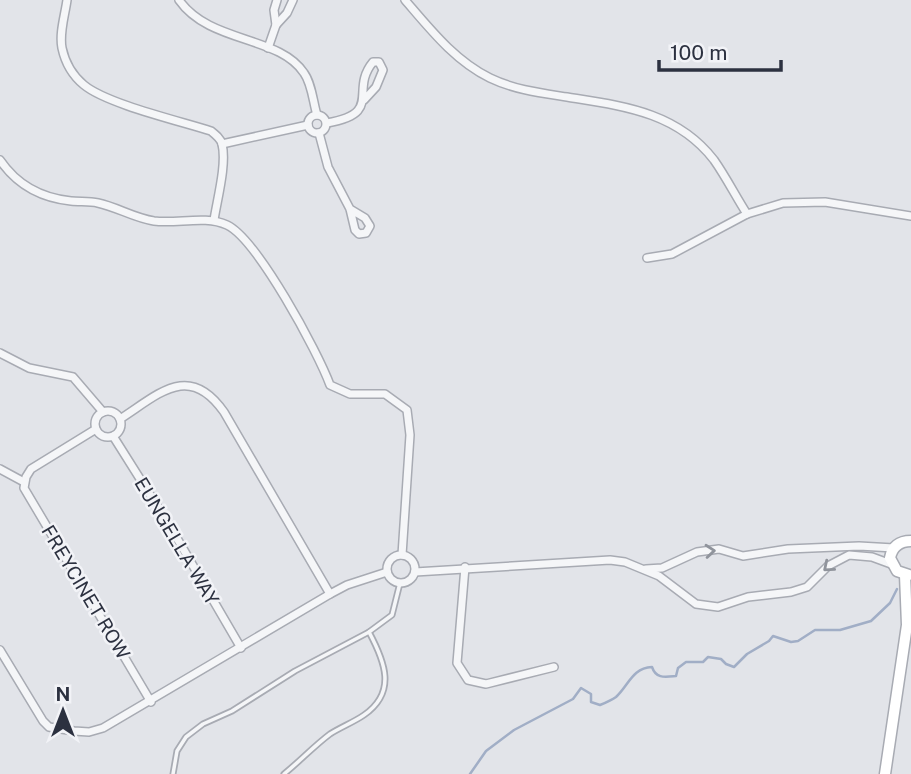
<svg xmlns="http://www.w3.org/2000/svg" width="911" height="774" font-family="'Public Sans',sans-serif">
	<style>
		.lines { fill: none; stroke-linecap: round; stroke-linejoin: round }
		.stream { stroke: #a1aec6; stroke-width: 2.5 }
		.lane-casing { stroke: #a8abb3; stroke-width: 7 }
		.street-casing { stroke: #a8abb3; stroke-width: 10 }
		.secondary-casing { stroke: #a8abb3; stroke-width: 13 }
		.lane { stroke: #f5f6f8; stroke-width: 3.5 }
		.street { stroke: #f5f6f8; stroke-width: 7 }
		.secondary { stroke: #fff; stroke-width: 10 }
		.oneway { stroke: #90949c }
		.labels { text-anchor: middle; stroke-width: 5; stroke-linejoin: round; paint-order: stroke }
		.street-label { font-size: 19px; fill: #2c3140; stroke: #f2f3f7 }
	</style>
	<rect width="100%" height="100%" fill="#e2e4e9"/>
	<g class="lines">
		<path class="stream" d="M470,774L486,751L514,730L573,699L581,688L591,694V702L600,705C605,703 612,700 616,697C629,685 632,668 652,667C656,679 665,677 676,676L678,668L686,662H703L708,657L721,659L726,664L734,667L747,654L769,641L773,636L791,642L798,641L815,630H840L871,621L890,603L897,589"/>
		<g class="lane-casing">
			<g id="lane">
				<polyline points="173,774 177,751 186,737 203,724 232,711 295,671 369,632 392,615 400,583"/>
				<path d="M284,774C300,761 314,746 330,734C341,727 354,722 364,715C397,692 385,662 369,632"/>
			</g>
		</g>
		<g class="street-casing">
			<g id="street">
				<path d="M67,0C65,15 59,33 62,48C65,62 73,76 84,85C107,104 180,121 211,131C216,135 221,139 222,144C227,164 217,200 214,220"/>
				<path d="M179,0C210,44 279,35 304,73C312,84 313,102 317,115"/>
				<path d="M405,0C430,29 455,61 490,78C515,90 541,93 567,97C623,106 677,112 714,160C726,177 736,197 747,214"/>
				<polyline points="276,25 287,13 293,0"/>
				<polyline points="268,48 276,25 274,10 277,0"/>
				<circle cx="317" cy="124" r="9"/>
				<path d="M327,123C384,113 349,91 373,62H379L383,70L376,87L364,100"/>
				<polyline points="319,133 328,167 350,209 355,230 359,234 366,233 370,226 365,218 350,209"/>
				<polyline points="222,144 308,125"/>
				<path d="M0,160C17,185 42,198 71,201C80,202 89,201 98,203C117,207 134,218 154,221C178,224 205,215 227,225C257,239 318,352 330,385L350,394H385L407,410L410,435L402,555"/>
				<polyline points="647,258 672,254 747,214 783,203 825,202 911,216"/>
				<polyline points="0,353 29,368 73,377 103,412"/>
				<circle cx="108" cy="424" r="13"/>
				<path d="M120,419C159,394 189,362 224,412L330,594"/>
				<polyline points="96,429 31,469 26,477 24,488 151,702"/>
				<polyline points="113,436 171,528 241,648"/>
				<polyline points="0,469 24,482"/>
				<circle cx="401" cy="569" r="14"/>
				<polyline points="465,567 457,663 468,680 486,684 554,667"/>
				<polyline points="646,569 662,568 697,552 719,549 743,556 788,549 859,546 894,548"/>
				<polyline points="415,572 610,560 625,562 659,576 696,604 718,607 748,597 791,592 807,587 828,566 849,555 872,557 891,564"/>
				<polyline points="0,650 43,721 49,727 74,731 89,732 103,728 330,594 347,585 387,572"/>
			</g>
		</g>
		<g class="secondary-casing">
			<g id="secondary">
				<path d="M909,575L897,571L890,558C892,547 899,541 911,541"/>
				<polyline points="885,774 907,625 905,575"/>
			</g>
		</g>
		<use href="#lane" class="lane"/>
		<use href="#street" class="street"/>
		<use href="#secondary" class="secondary"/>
	</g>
	<defs><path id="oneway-chevron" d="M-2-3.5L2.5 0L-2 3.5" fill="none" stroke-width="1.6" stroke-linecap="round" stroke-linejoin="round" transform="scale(1.75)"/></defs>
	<g class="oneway">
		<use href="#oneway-chevron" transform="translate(710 551) rotate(-5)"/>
		<use href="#oneway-chevron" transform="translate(828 567) rotate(140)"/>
	</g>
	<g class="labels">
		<g class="street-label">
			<text transform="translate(177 541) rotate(59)" y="7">EUNGELLA WAY</text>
			<text transform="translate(86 592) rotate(59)" y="7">FREYCINET ROW</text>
		</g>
	</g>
	<g transform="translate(63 711)" stroke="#f2f3f7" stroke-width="5" paint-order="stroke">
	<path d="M0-5L12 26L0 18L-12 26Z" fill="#2c3140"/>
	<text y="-10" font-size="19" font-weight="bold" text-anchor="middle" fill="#2c3140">N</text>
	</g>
	<path d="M659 60v10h122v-10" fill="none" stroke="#2c3140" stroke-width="3.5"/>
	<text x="670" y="60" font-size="21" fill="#2c3140" stroke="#f2f3f7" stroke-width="5" paint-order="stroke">100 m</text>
</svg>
